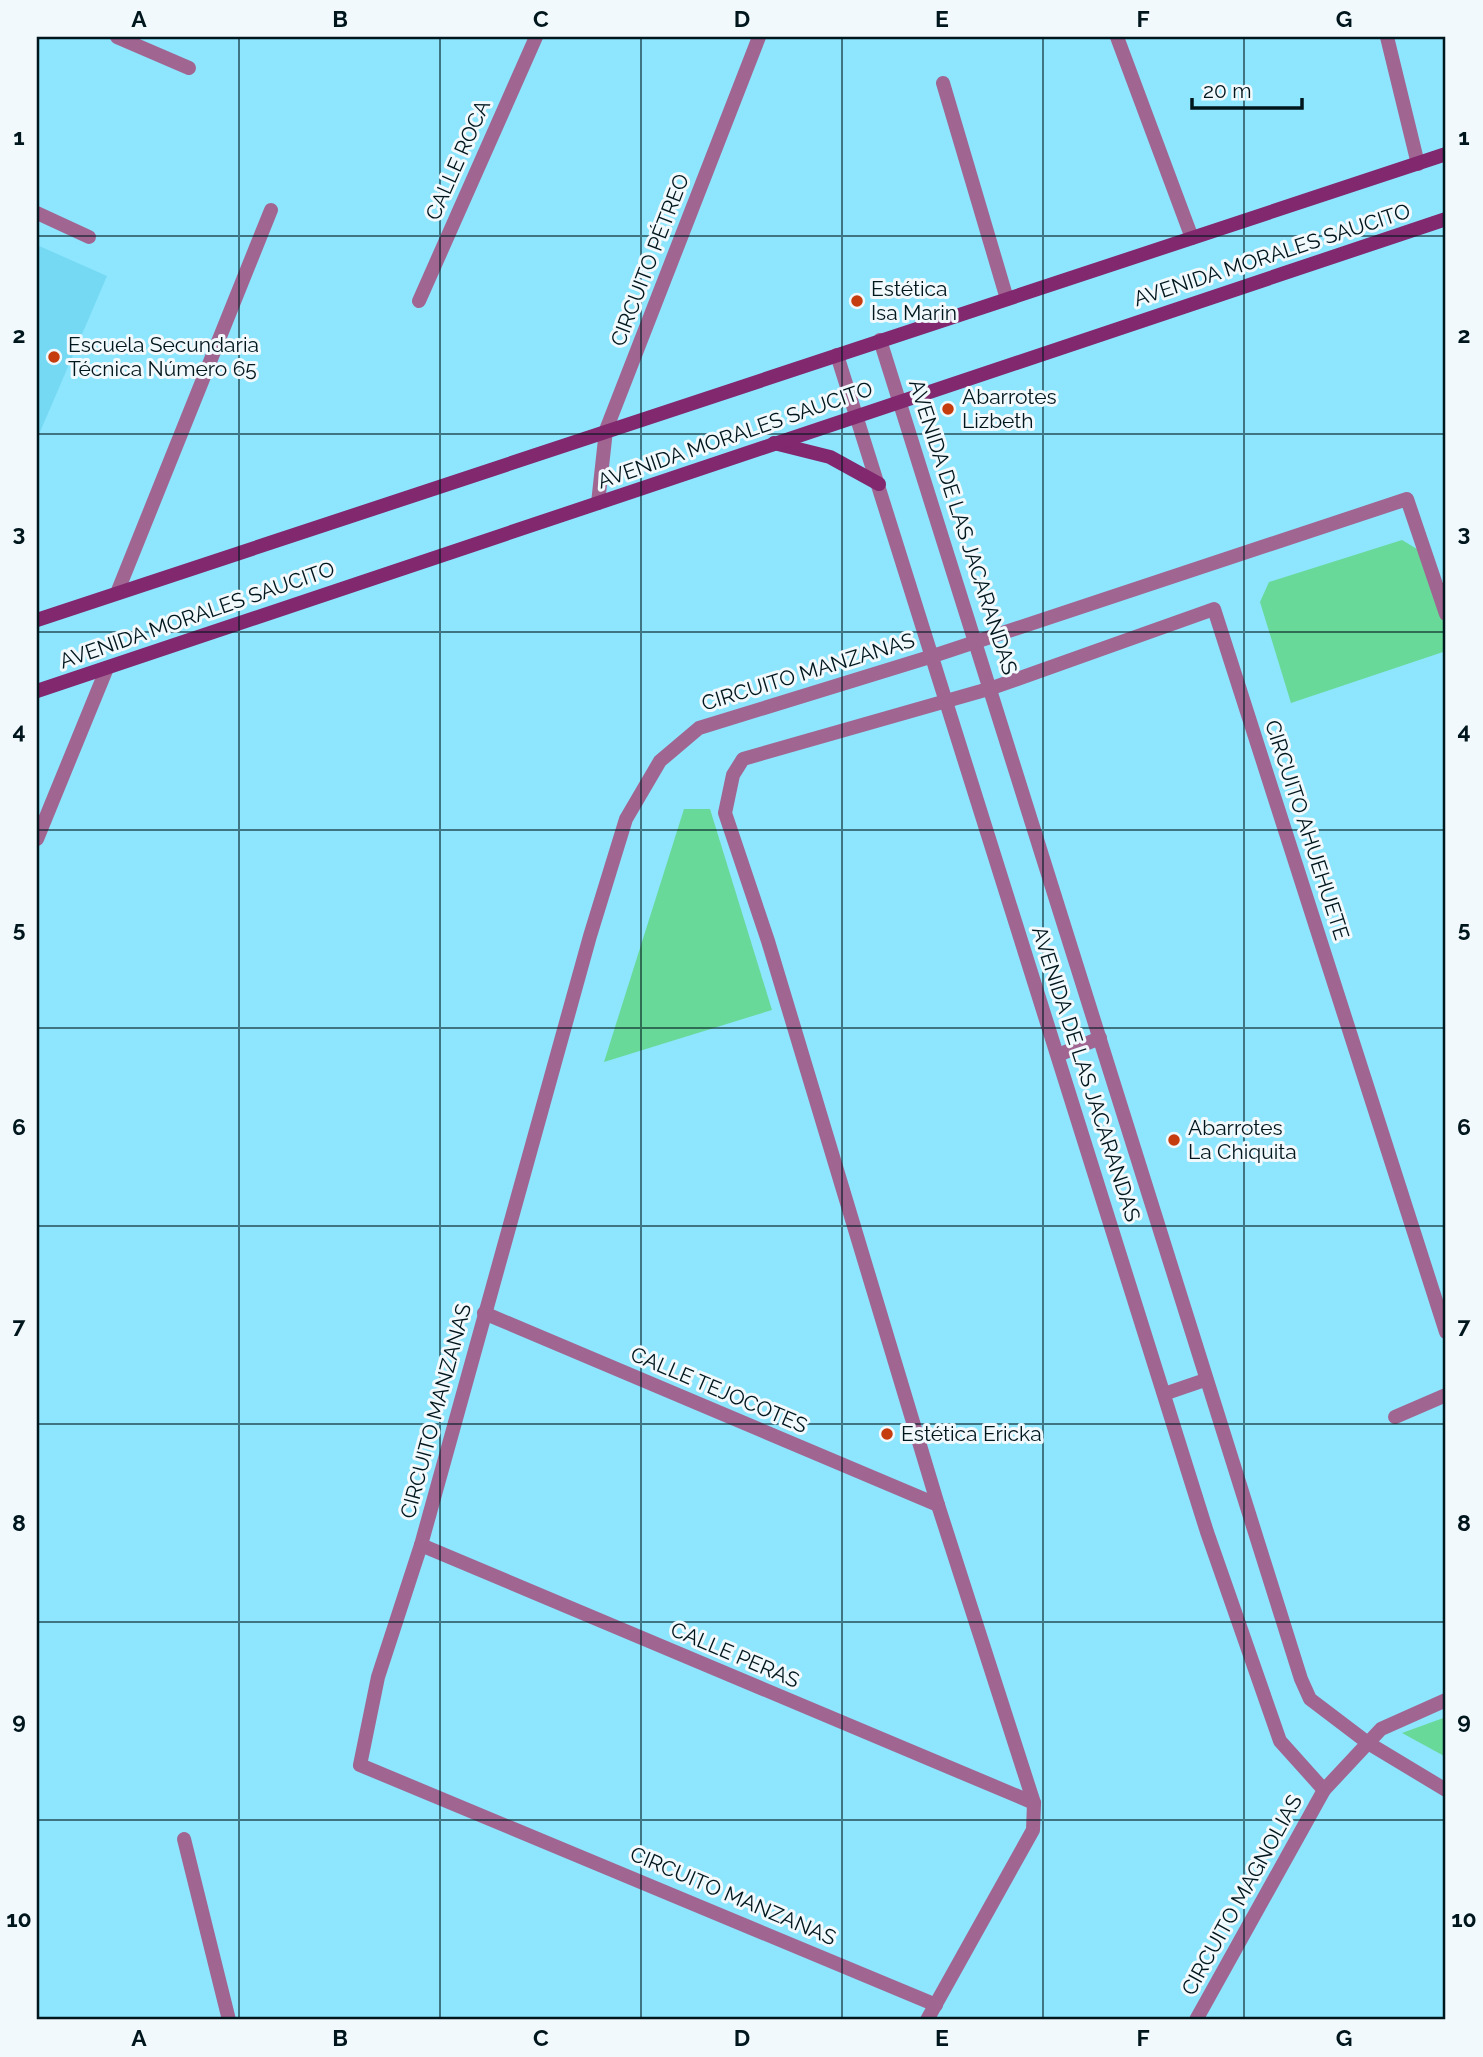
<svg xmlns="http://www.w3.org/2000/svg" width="1483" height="2057" font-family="Raleway,sans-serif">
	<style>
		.built { fill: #76d9f4 }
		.green { fill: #69d99a }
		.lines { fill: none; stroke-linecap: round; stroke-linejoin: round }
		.street { stroke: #a16592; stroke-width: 14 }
		.secondary { stroke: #81286f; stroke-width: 14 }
		.grid { fill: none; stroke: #00161d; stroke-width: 2; stroke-opacity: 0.55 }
		.poi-dot { fill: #c53d0e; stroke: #f1f9fc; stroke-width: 2.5 }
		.labels { text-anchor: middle; stroke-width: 6; stroke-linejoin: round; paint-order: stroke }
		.street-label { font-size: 21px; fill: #00161d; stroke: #f1f9fc }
		.poi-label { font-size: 21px; fill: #00161d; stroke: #f1f9fc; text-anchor: start }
		.neatline { fill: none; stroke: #00161d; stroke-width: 2.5 }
		.grid-label { font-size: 23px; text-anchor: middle; font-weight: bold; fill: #00161d }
	</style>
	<rect width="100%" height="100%" fill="#8de6fe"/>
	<polygon class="built" points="37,245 107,276 37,439"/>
	<g class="green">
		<polygon points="1402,540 1422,552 1446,631 1446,651 1291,703 1260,602 1269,582"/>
		<polygon points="684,809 710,809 772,1010 604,1062"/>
		<polygon points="1446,1717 1446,1757 1402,1733"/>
	</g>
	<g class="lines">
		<g class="street">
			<polyline points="117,37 189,68"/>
			<polyline points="1117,37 1192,238"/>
			<polyline points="1387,37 1418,164"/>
			<polyline points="943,83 1007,299"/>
			<polyline points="37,213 89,237"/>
			<polyline points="419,301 536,37"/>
			<polyline points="880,340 1301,1679 1310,1699 1368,1743 1446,1790"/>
			<polyline points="837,355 1207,1532 1280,1741 1324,1790"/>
			<polyline points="598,503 606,430 759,37"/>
			<polyline points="117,593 271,210"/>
			<polyline points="37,839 107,668"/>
			<polyline points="1058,1055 1100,1038"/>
			<polyline points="484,1313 938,1505"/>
			<polyline points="1164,1394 1205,1380"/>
			<polyline points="1395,1417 1446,1395"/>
			<polyline points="421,1545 1034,1803"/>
			<polyline points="184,1839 229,2020"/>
			<polyline points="936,2005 360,1765 378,1677 421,1545 590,936 626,819 660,761 699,728 933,656 1407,499 1446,614"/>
			<polyline points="927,2020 1033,1830 1034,1803 938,1505 768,941 725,813 733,775 743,759 992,688 1214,609 1446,1332"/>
			<polyline points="1196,2020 1324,1790 1381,1729 1446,1700"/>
		</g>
		<g class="secondary">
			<polyline points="774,443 830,457 879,484"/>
			<polyline points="37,620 1446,154"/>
			<polyline points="37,691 1446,219"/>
		</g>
	</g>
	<path class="grid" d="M239,37V2020M440,37V2020M641,37V2020M842,37V2020M1043,37V2020M1244,37V2020M37,236H1446M37,434H1446M37,632H1446M37,830H1446M37,1028H1446M37,1226H1446M37,1424H1446M37,1622H1446M37,1820H1446"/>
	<g class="poi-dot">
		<circle cx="857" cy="301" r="7"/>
		<circle cx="54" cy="357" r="7"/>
		<circle cx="948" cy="409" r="7"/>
		<circle cx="1174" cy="1140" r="7"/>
		<circle cx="887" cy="1434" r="7"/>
	</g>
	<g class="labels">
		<g class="street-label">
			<text transform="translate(458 160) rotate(-66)" y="7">CALLE ROCA</text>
			<text transform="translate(1272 255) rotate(-18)" y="7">AVENIDA MORALES SAUCITO</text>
			<text transform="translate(650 260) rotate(-69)" y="7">CIRCUITO PÉTREO</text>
			<text transform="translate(735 435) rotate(-19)" y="7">AVENIDA MORALES SAUCITO</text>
			<text transform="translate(963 527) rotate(72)" y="7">AVENIDA DE LAS JACARANDAS</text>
			<text transform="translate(197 615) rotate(-19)" y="7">AVENIDA MORALES SAUCITO</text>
			<text transform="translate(808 672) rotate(-17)" y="7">CIRCUITO MANZANAS</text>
			<text transform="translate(1307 830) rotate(72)" y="7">CIRCUITO AHUEHUETE</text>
			<text transform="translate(1086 1074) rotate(72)" y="7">AVENIDA DE LAS JACARANDAS</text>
			<text transform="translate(719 1390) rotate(23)" y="7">CALLE TEJOCOTES</text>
			<text transform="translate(436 1411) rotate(-75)" y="7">CIRCUITO MANZANAS</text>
			<text transform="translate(735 1655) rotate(23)" y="7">CALLE PERAS</text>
			<text transform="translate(1242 1895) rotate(-61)" y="7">CIRCUITO MAGNOLIAS</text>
			<text transform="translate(733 1896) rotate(23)" y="7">CIRCUITO MANZANAS</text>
		</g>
		<g class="poi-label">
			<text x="871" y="296">Estética<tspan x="871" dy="24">Isa Marin</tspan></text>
			<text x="68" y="352">Escuela Secundaria<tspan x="68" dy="24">Técnica Número 65</tspan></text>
			<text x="962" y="404">Abarrotes<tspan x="962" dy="24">Lizbeth</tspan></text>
			<text x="1188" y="1135">Abarrotes<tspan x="1188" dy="24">La Chiquita</tspan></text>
			<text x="901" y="1441">Estética Ericka</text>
		</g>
	</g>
	<rect width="1483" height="2057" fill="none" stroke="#f1f9fc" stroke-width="77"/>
	<path d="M1192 98v10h110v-10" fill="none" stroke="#00161d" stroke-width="3.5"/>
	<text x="1203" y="98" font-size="21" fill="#00161d" stroke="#f1f9fc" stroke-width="5" paint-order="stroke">20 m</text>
	<rect x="38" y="38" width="1406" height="1980" class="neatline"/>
	<g class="grid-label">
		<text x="139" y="27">A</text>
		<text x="340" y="27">B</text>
		<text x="541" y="27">C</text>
		<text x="742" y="27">D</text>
		<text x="942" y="27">E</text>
		<text x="1143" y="27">F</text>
		<text x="1344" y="27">G</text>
		<text x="19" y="145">1</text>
		<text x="1464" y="145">1</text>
		<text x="19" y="343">2</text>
		<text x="1464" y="343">2</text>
		<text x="19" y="541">3</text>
		<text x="1464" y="541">3</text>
		<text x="19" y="739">4</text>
		<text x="1464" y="739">4</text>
		<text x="19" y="937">5</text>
		<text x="1464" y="937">5</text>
		<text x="19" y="1135">6</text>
		<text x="1464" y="1135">6</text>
		<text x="19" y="1333">7</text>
		<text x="1464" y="1333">7</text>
		<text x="19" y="1531">8</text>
		<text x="1464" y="1531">8</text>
		<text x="19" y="1729">9</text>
		<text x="1464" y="1729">9</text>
		<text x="19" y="1927">10</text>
		<text x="1464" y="1927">10</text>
		<text x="139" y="2046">A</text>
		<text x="340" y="2046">B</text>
		<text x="541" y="2046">C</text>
		<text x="742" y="2046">D</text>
		<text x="942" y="2046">E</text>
		<text x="1143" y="2046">F</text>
		<text x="1344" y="2046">G</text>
	</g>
</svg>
